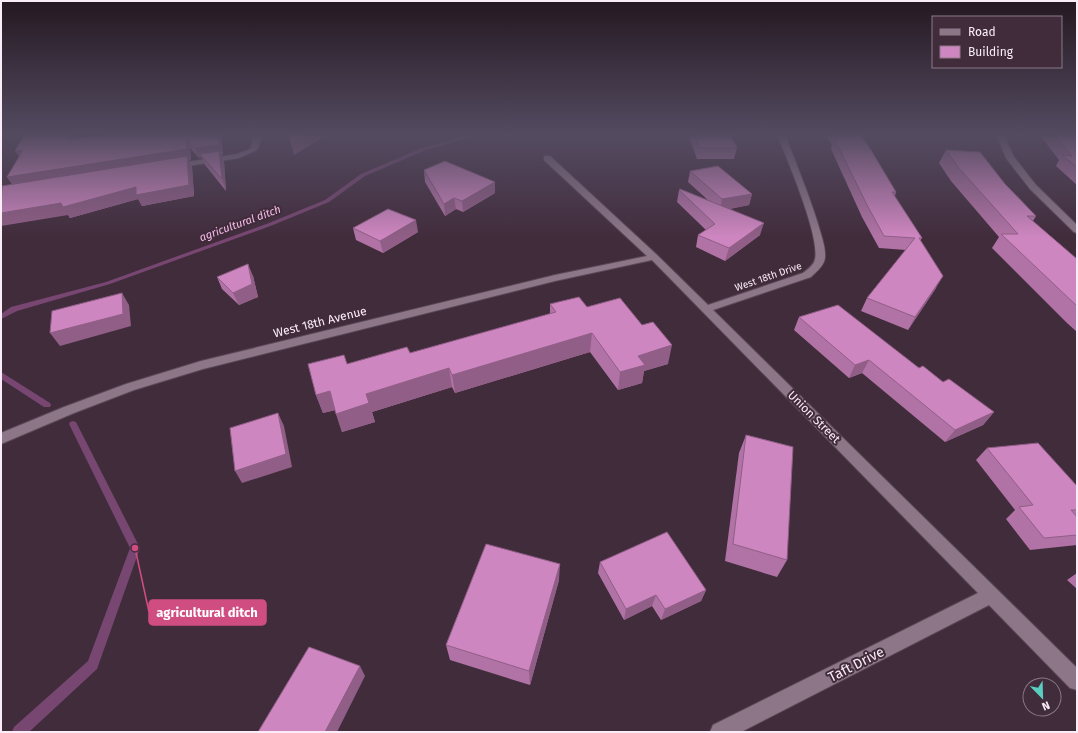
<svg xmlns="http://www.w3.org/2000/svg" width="1078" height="733" font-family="'Fira Sans',sans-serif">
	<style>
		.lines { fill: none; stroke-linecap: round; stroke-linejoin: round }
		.stream { fill: #774771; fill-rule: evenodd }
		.street-casing { stroke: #5a4856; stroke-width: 2 }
		.street { fill: #8d7688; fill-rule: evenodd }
		.wall { fill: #b173a5 }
		.shaded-wall { fill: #905e86 }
		.building { fill: #ce86c0; stroke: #905e86 }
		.labels { text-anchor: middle; stroke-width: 4; stroke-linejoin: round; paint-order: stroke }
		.far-street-label { font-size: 10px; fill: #fbedf7; stroke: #412c3c }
		.far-water-label { font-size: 11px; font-style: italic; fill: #f8bfec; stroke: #412c3c }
		.street-label { font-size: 12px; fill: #fbedf7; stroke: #412c3c }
		.near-street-label { font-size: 14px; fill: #fbedf7; stroke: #412c3c }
		.leader { fill: none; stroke: #d04d82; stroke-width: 1.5 }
		.callout-dot { fill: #d04d82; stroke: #412c3c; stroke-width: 1.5 }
		.callout { fill: #d04d82; stroke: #d04d82; stroke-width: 1.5 }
		.callout-label { font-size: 13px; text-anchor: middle; font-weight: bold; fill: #fff }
	</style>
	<rect width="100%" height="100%" fill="#412c3c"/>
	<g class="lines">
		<g class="stream">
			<polygon points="474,134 482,134 426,150 365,176 329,202 273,225 110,284 17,311 1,319 1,314 11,307 106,282 269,223 325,200 361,174 422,148"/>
			<polygon points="1,372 50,403 51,405 50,407 44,407 1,379"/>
			<polygon points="73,421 76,422 77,424 140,548 97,669 29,732 12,732 14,727 88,661 130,548 69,424 70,422"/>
		</g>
		<g class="street-casing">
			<g id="street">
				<polygon points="252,134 260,134 261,140 257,150 239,158 175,168 171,166 175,164 237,154 250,149 253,140"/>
				<path d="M777,134H785C796,164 809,194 818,224C821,235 826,247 825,258C824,266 816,272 811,277L713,310L1077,668V690L1070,688L989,605L741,732H710L713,725L978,593L652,260L555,281L203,369L134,390L74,413L1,444V433L64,407L126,384L201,361L555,275L647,256L544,160V156H550L657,255L708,305L803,273C808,269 814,265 815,259C820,236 787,159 777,134Z"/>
				<polygon points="996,134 1003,134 1014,157 1036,185 1077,225 1077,233 1074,232 1030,189 1006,158"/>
			</g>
		</g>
		<use href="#street" class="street"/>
	</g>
	<g class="wall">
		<polygon points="25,134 79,134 77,138 106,134 221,134 223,155 221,155 224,162 226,191 205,165 202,158 199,158 190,148 191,160 189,160 192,167 194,196 142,206 138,199 70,218 68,215 12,184 7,177 19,157"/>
		<polygon points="688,134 730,134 737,148 734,159 697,159"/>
		<polygon points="825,134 860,134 896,192 895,196 922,238 920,241 936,288 908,330 861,311 867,298 906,250 879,248 862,217 831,149 832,145"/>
		<polygon points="1039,134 1077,134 1077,185 1056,166 1059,160"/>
		<polygon points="946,150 1005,184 1036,216 1033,221 1077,259 1077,332 1067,323 992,248 999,237 951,181 939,163"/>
		<polygon points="424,170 495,193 463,212 456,209 445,216 425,182"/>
		<polygon points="690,171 752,194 749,205 729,209 760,235 725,261 696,247 698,235 706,230 677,202 679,190 708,200 688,182"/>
		<polygon points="353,228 418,232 383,253 356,240"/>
		<polygon points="253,276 258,297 239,305 222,289 217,277"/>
		<polygon points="550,304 587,307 668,364 644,371 642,383 618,390 590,352 455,393 452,387 372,412 375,422 342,432 335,410 323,413 316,395 347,364 410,353 550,314"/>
		<polygon points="799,317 919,368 994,412 983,425 945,442 862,373 849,378 794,330"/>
		<polygon points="746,435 787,560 777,577 725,561 739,453"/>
		<polygon points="987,448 1077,486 1077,545 1030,550 1006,519 1015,510 976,460"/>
		<polygon points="600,562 706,590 701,601 661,620 652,606 624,620 598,573"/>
		<polygon points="1077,573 1077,589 1067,580"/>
		<polygon points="559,580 530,685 450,660 446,645"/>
	</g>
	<g class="shaded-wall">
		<polygon points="70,134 79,134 74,150 68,140"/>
		<polygon points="218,134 221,134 223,155 221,155 224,162 226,191 222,179 200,154 202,158 199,158 195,148"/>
		<polygon points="308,134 328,134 294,155 291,144"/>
		<polygon points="186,138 190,148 191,160 189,160 192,167 194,196 142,206 138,199 70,218 68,215 1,226 1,213 136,187 189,185 14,187 7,177"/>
		<polygon points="23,150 22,161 15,151"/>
		<polygon points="495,182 495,193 463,212 462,201"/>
		<polygon points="752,194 749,205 720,211 722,199"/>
		<polygon points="454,198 456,209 445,216 444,204"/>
		<polygon points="416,220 418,232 383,253 380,241"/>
		<polygon points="764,223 760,235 725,261 729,248"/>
		<polygon points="248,264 253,276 258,297 239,305 233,293"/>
		<polygon points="943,276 936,288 908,330 915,317"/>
		<polygon points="122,293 129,305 131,326 60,346 50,333"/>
		<polygon points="592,333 590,352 455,393 452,375"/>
		<polygon points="672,345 668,364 644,371 642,383 618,390 620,372 638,356"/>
		<polygon points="869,360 862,373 849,378 855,365"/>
		<polygon points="449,368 452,387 372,412 375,422 342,432 336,414 366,394"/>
		<polygon points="330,391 336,410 323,413 316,395"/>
		<polygon points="994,412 983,425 945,442 955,430"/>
		<polygon points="278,413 284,426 292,467 242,483 235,471"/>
		<polygon points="560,564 559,580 530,685 529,671"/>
		<polygon points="706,590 701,601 661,620 665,609"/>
		<polygon points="656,595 652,606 624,620 626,609"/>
		<polygon points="360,666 365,676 337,732 325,732"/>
	</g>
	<g class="building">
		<polygon points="25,134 70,134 68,140 106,134 218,134 219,145 195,148 186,138 187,149 7,177 23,150 15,151"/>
		<polygon points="289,134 308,134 291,144"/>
		<polygon points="694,134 730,134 737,148 699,148"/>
		<polygon points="835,134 860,134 871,150 896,192 892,192 922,238 919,238 943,276 915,317 867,298 915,238 884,236 867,205 834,138 838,138"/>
		<polygon points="1054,134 1077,134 1077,167 1062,155 1072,156"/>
		<polygon points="946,150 980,152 1005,184 1036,216 1027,216 1077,259 1077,306 1001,234 1018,234 958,167"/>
		<polygon points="219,151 222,179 200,154"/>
		<polygon points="187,156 189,185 136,195 136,187 63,207 61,203 1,213 2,186"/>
		<polygon points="445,161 495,182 462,201 454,198 444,204 424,170"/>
		<polygon points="718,166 752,194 722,199 690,171"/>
		<polygon points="680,189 764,223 729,248 698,235 715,224 679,190"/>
		<polygon points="388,209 416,220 380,241 353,228"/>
		<polygon points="248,264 252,284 233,293 217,277"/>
		<polygon points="122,293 123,314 50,333 52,311"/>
		<polygon points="579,297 587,307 620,298 642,325 653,322 672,345 638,356 645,365 620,372 592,333 452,375 449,368 366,394 369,403 336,414 330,391 316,395 308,364 344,355 347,364 407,347 410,353 556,312 550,304"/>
		<polygon points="838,305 919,368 923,366 943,382 949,379 994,412 955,430 869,360 855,365 799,317"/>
		<polygon points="278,413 286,454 235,471 230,428"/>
		<polygon points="746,435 793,447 787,560 733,544"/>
		<polygon points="1038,443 1077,486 1077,510 1071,510 1077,517 1077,535 1044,538 1019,507 1033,505 987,448"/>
		<polygon points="667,532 706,590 665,609 656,595 626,609 600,562"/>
		<polygon points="486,544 560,564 529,671 446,645"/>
		<polygon points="309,647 360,666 325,732 258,732"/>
	</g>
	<linearGradient id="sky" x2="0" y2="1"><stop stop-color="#241821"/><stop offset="0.57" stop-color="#544b61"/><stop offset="1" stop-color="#544b61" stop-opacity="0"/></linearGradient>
	<rect width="1078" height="237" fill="url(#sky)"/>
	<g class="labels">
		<g class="far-street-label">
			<text transform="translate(768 276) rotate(-19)" y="4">West 18th Drive</text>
		</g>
		<g class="far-water-label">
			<text transform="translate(240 223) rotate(-20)" y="4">agricultural ditch</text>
		</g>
		<g class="street-label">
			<text transform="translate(320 322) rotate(-14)" y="4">West 18th Avenue</text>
			<text transform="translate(814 417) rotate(45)" y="4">Union Street</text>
		</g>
		<g class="near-street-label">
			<text transform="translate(856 664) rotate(-27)" y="5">Taft Drive</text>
		</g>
	</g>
	<path class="leader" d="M135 548L149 612"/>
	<circle class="callout-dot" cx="135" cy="548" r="4"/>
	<rect class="callout" x="149" y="600" width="117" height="25" rx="4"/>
	<g class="callout-label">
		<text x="207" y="617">agricultural ditch</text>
	</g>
	<rect width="1078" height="733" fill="none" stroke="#fbedf7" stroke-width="4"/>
	<rect x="932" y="16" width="130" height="52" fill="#412c3c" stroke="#8b7987"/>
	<rect x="940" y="29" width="20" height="6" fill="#8d7688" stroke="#8b7987"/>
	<text x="968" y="36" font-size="12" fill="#fbedf7">Road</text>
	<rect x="940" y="46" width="20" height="12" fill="#ce86c0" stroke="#8b7987"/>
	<text x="968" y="56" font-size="12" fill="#fbedf7">Building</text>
	<g transform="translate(1042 697) rotate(157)"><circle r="19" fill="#412c3c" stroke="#8b7987"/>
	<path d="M0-3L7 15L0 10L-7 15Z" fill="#59cebf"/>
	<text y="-6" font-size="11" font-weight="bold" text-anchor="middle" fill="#fbedf7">N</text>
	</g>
</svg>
